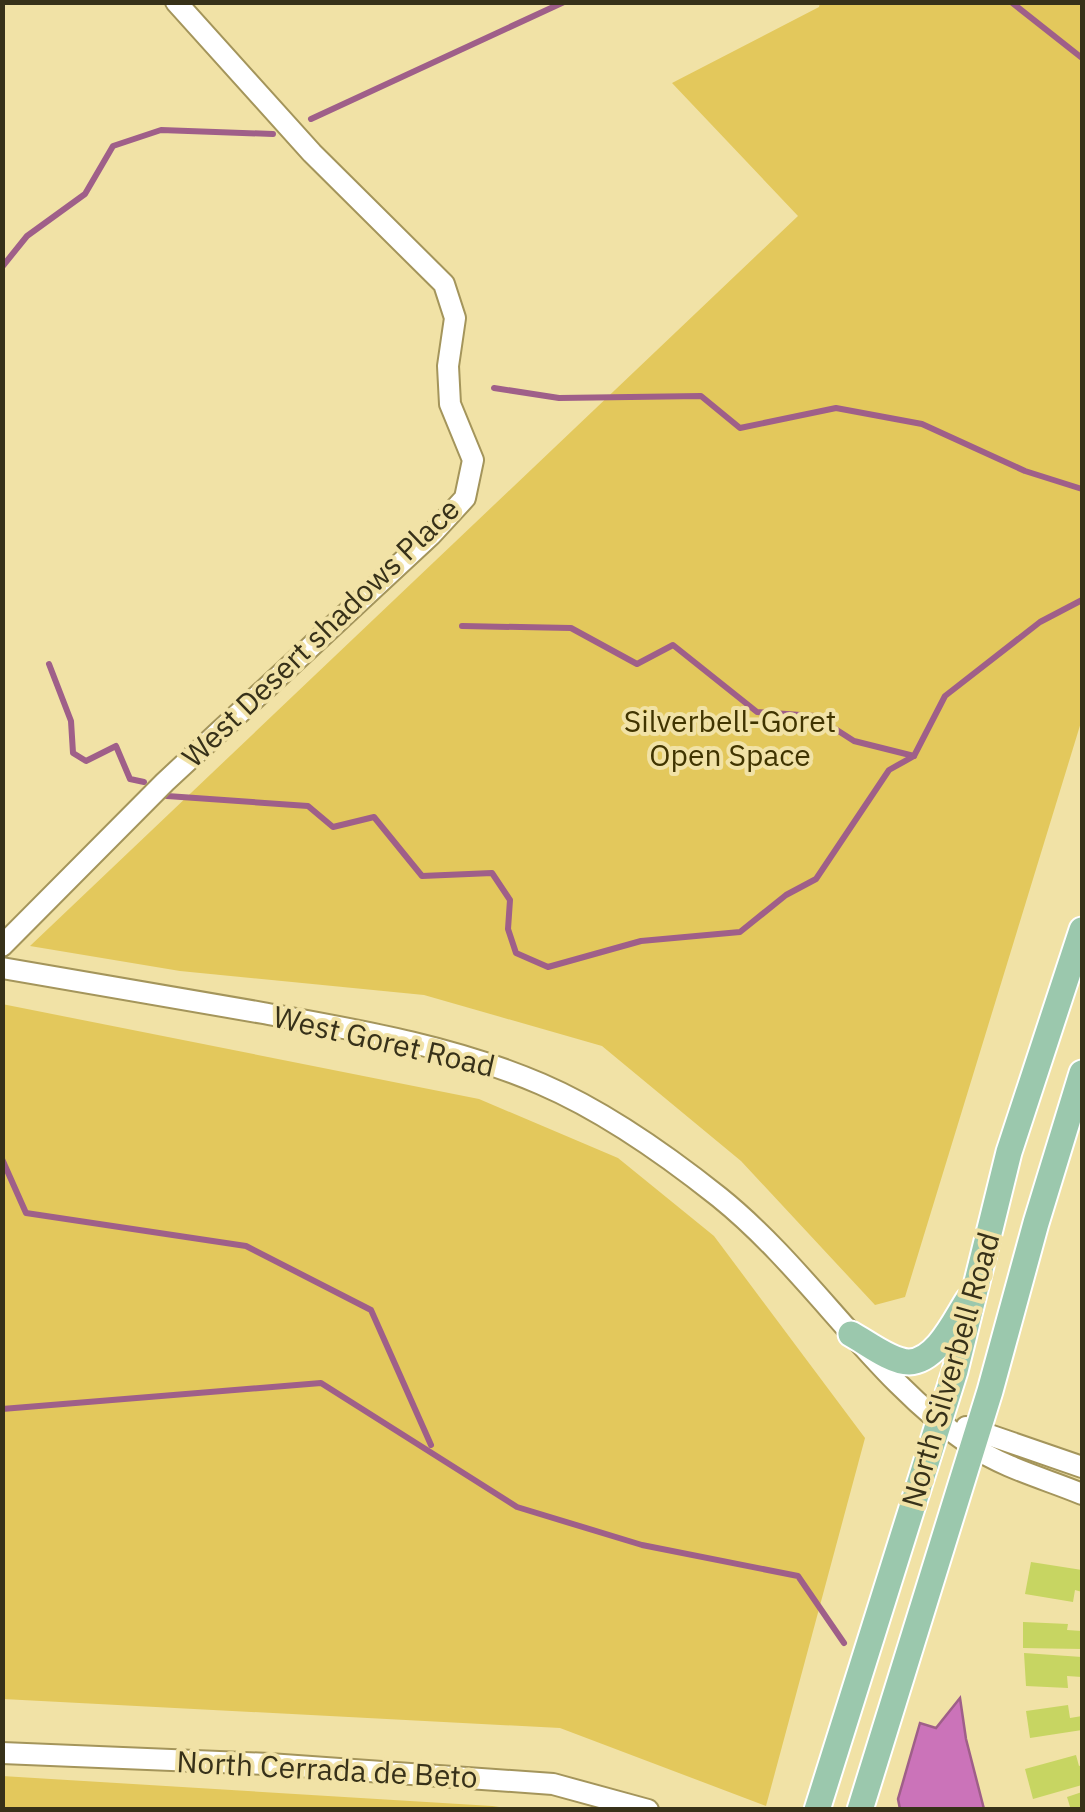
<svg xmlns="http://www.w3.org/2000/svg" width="1085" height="1812" font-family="'IBM Plex Sans',sans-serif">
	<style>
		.green { fill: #e3c85c }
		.water { fill: #cb73b9; stroke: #9f5f89; stroke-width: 2.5 }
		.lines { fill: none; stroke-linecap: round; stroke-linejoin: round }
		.stream { stroke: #9f5f89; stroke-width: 6 }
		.building { fill: #c7d562 }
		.minor-casing { stroke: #a4955b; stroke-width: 24 }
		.major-casing { stroke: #fff; stroke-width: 29 }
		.minor { stroke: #fff; stroke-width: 20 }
		.major { stroke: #9bc8ad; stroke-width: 25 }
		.labels { text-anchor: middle; stroke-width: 8; stroke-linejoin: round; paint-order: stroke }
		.street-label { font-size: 30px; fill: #373119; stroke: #f1e2a6 }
		.park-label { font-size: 30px; fill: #403400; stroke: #f1e2a6 }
	</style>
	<rect width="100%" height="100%" fill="#f1e2a6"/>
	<g class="green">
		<polygon points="820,3 1082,3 1082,719 905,1297 875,1305 741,1161 602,1046 424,995 180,971 30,946 798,216 672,83 819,7"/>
		<polygon points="2,1004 479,1099 618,1158 714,1236 865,1438 766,1806 560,1728 3,1699"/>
		<polygon points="2,1776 492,1806 513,1809 3,1809"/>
	</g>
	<polygon class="water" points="960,1698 966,1739 984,1809 900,1809 898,1799 920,1723 936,1728"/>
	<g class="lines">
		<g class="stream">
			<polyline points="1011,2 1082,58"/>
			<polyline points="311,119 564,2"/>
			<polyline points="2,267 27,236 85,194 113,146 161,130 273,134"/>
			<polyline points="494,388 559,398 701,396 740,428 836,408 922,424 1025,471 1082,489"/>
			<polyline points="462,626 571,628 637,664 673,645 757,712 815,716 854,741 914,756"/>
			<polyline points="49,664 71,721 73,753 86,761 116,746 130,779 144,782"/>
			<polyline points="167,796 308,806 333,827 374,817 422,876 492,873 510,900 508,929 516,953 548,967 641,941 740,932 786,895 816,879 889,770 914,756 945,696 1040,622 1082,600"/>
			<polyline points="2,1159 26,1213 246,1246 371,1310 431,1445"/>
			<polyline points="2,1409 321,1383 517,1507 642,1545 798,1576 844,1643"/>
		</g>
	</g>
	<g class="building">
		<polygon points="1031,1562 1082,1570 1082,1592 1075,1590 1073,1602 1025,1594"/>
		<polygon points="1023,1622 1068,1624 1067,1630 1082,1631 1082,1649 1023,1648"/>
		<polygon points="1024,1653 1082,1657 1082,1677 1067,1676 1068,1688 1026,1686"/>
		<polygon points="1068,1705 1070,1718 1082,1716 1082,1730 1030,1738 1026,1711"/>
		<polygon points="1076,1755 1079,1766 1082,1765 1082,1785 1033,1799 1025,1769"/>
		<polygon points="1082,1792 1082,1810 1071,1810 1067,1797"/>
	</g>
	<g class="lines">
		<g class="minor-casing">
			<g id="minor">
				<polyline points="2,946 165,782 431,535 465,498 473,460 450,404 448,366 455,318 444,284 312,153 176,2"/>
				<path d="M2,968C89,983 176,998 263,1013C357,1030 453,1046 541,1084C604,1111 665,1154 719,1197C811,1271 874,1380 972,1446C1004,1468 1046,1479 1082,1494"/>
				<polyline points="966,1427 1082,1467"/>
				<polyline points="2,1753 269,1764 553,1784 648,1810"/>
			</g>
		</g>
		<g class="major-casing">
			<g id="major">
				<path d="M851,1334C866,1342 891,1362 909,1362C937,1361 955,1320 968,1300"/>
				<polyline points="817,1810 955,1371 1009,1152 1082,930"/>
				<polyline points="860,1810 990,1391 1036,1223 1082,1073"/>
			</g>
		</g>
		<use href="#minor" class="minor"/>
		<use href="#major" class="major"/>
	</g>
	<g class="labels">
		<g class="street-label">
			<text transform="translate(321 633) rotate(-44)" y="10">West Desert shadows Place</text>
			<text transform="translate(384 1042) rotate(13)" y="10">West Goret Road</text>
			<text transform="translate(951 1370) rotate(-74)" y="10">North Silverbell Road</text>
			<text transform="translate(327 1770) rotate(3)" y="10">North Cerrada de Beto</text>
		</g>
		<g class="park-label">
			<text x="730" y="732">Silverbell-Goret<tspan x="730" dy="34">Open Space</tspan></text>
		</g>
	</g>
	<rect width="1085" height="1812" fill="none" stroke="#373119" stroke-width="10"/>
</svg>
